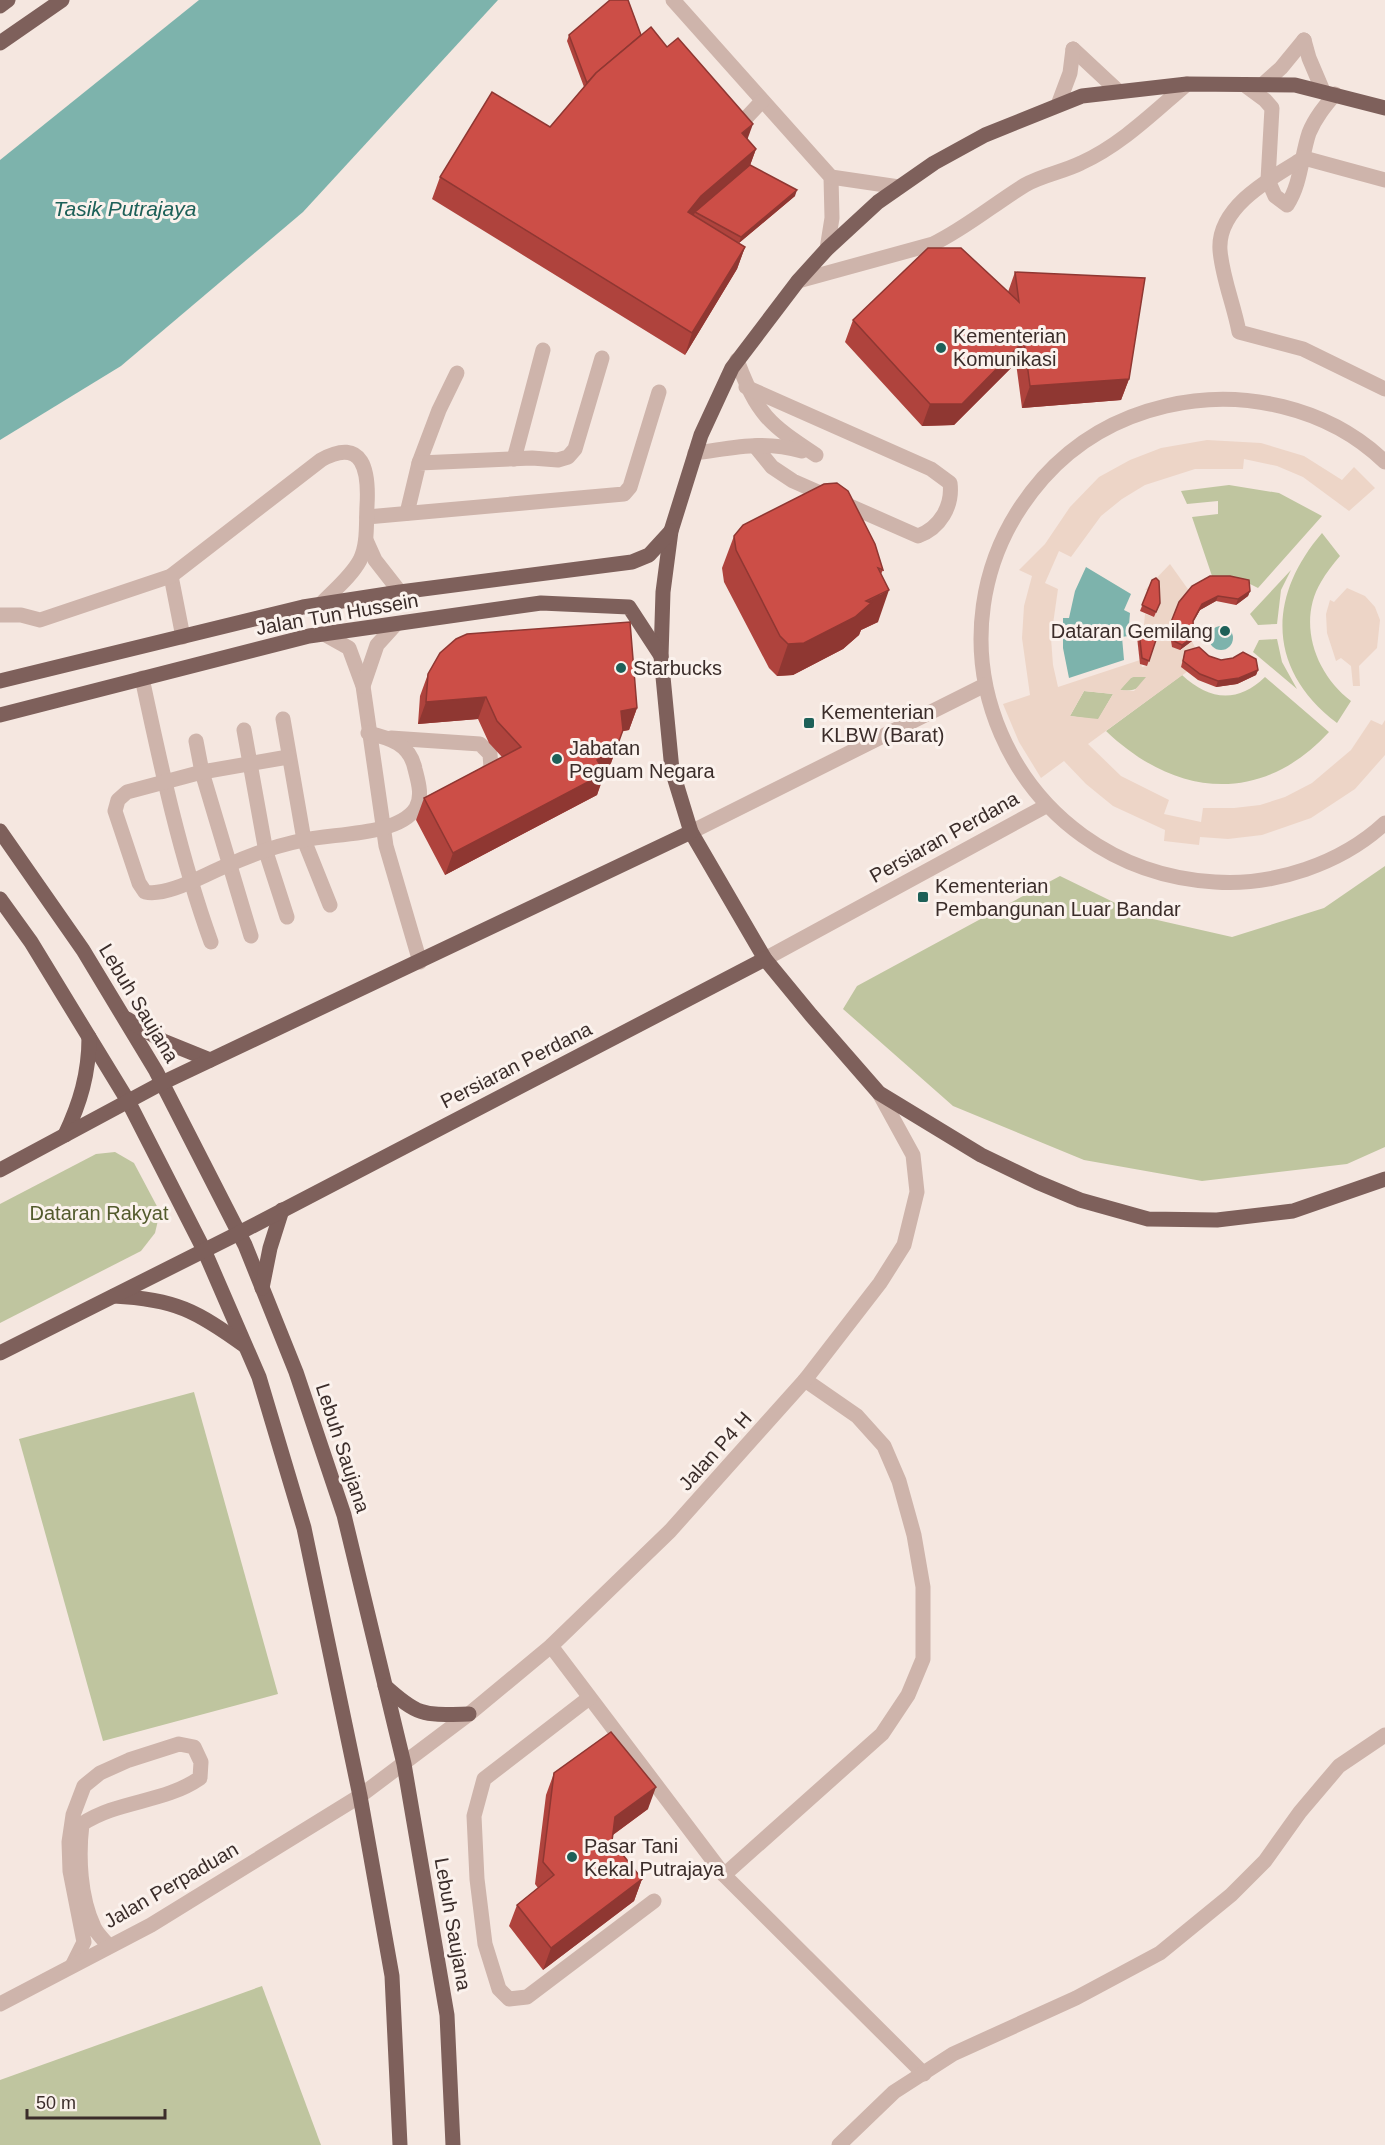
<svg xmlns="http://www.w3.org/2000/svg" width="1385" height="2145" font-family="Helvetica,sans-serif">
	<style>
		.green { fill: #bfc59f }
		.plaza { fill: #edd5c7; fill-rule: evenodd }
		.water { fill: #7db3ac }
		.lines { fill: none; stroke-linecap: round; stroke-linejoin: round }
		.minor { stroke: #ceb4ab; stroke-width: 15 }
		.major { stroke: #7e605b; stroke-width: 15 }
		.wall { fill: #af433d }
		.shaded-wall { fill: #8f3732 }
		.building { fill: #cc4e47; stroke: #8f3732; stroke-width: 1.5 }
		.poi-dot { fill: #1d6058; stroke: #fbf2ed; stroke-width: 2 }
		.labels { text-anchor: middle; stroke-width: 6; stroke-linejoin: round; paint-order: stroke }
		.poi-label { font-size: 20px; fill: #3b2d2a; stroke: #fbf2ed; text-anchor: start }
		.street-label { font-size: 20px; fill: #3b2d2a; stroke: #fbf2ed }
		.park-label { font-size: 20px; fill: #535b2d; stroke: #fbf2ed }
		.water-label { font-size: 21px; font-style: italic; fill: #1d6058; stroke: #fbf2ed }
	</style>
	<rect width="100%" height="100%" fill="#f5e7e0"/>
	<g class="green">
		<polygon points="1229,485 1279,493 1322,516 1258,588 1236,577 1212,576 1192,517 1218,514 1218,501 1187,504 1181,491"/>
		<path d="M1322,533L1340,556C1333,564 1326,573 1321,582C1297,622 1315,674 1351,701L1337,723C1267,670 1267,597 1322,533Z"/>
		<polygon points="1291,570 1281,590 1277,624 1258,625 1250,614"/>
		<polygon points="1277,639 1282,662 1297,689 1253,652 1259,640"/>
		<path d="M1182,675C1209,700 1237,704 1265,677L1329,732C1261,806 1175,797 1106,731Z"/>
		<path d="M1137,676H1147C1140,689 1134,692 1120,690L1130,678Z"/>
		<polygon points="1084,691 1113,694 1098,720 1070,716"/>
		<polygon points="1385,866 1385,1147 1347,1164 1202,1181 1084,1160 953,1106 843,1009 857,986 1060,876 1144,917 1232,937 1324,908"/>
		<polygon points="115,1152 134,1163 160,1212 155,1233 141,1251 0,1323 0,1204 96,1154"/>
		<polygon points="194,1392 278,1694 103,1741 19,1439"/>
		<polygon points="262,1986 321,2145 0,2145 0,2080"/>
	</g>
	<g class="plaza">
		<path d="M1207,440L1261,443L1304,456L1342,480L1354,467L1375,488L1349,511L1303,477L1277,466L1244,459L1243,469H1195L1145,485L1122,499L1101,516L1071,557L1059,551L1045,583L1058,589L1051,638L1053,665L1058,687L1140,660L1142,667L1147,666L1154,643L1143,636L1145,614L1154,617L1157,610L1158,589L1145,590L1170,564L1190,592L1181,650L1192,641L1197,652L1188,671L1088,744L1121,776L1169,800L1164,814L1201,822L1203,808H1234L1260,805L1285,797L1312,783L1351,750L1371,720L1382,725L1385,720V755L1355,789L1311,818L1262,835L1228,839L1200,837L1199,845L1164,841L1165,830L1113,806L1086,784L1064,761L1041,778L1019,742L1003,704L1030,695L1022,638L1024,606L1032,576L1019,570L1045,544L1070,507L1099,477L1130,460L1161,448ZM1132,677H1146L1134,691L1120,690ZM1084,691L1113,694L1098,719L1070,716Z"/>
		<polygon points="1347,588 1365,596 1375,607 1380,620 1377,648 1359,666 1360,686 1353,686 1351,666 1341,658 1336,661 1327,633 1326,614 1330,600 1334,602"/>
	</g>
	<g class="water">
		<polygon points="199,0 498,0 303,212 121,366 0,440 0,160"/>
		<polygon points="1086,567 1131,594 1124,610 1130,613 1128,636 1122,637 1124,660 1069,678 1063,648 1063,618 1069,618 1075,591"/>
		<circle cx="1221" cy="638" r="12"/>
	</g>
	<g class="lines">
		<g class="minor">
			<polyline points="673,0 831,177 832,218 827,249"/>
			<polyline points="1304,40 1309,58 1323,91"/>
			<polyline points="1073,49 1117,90"/>
			<polyline points="1262,85 1281,68 1304,40"/>
			<path d="M1246,86L1265,100L1272,108L1268,180L1275,196L1287,205C1301,184 1301,157 1309,133C1315,118 1325,106 1335,94"/>
			<polyline points="1058,105 1070,73 1073,49"/>
			<polyline points="733,132 762,101"/>
			<polyline points="831,177 899,187"/>
			<path d="M1385,180L1304,158C1273,177 1217,206 1220,250C1222,277 1234,305 1239,332L1303,349L1385,389"/>
			<path d="M798,281L933,244C966,228 994,204 1025,185C1042,175 1063,172 1081,163C1121,145 1154,112 1187,84"/>
			<path d="M737,360C757,415 769,424 816,455"/>
			<path d="M746,387L931,469L950,483C953,506 940,528 918,536L793,481L772,467L755,446"/>
			<path d="M695,453C734,448 763,440 802,451"/>
			<polyline points="514,459 543,350"/>
			<path d="M1385,462C1328,407 1242,388 1166,406C1119,417 1076,441 1043,478C906,634 1011,870 1215,882C1274,886 1341,864 1385,823"/>
			<polyline points="419,463 439,410 457,373"/>
			<polyline points="407,513 419,463 532,458 558,460 568,457 575,449 602,358"/>
			<polyline points="367,517 624,494 630,487 659,392"/>
			<polyline points="366,540 375,560 400,592"/>
			<polyline points="171,576 183,637"/>
			<path d="M0,615H21L40,620L171,576L321,460C364,436 369,472 367,506C366,524 368,544 360,560C351,577 333,591 320,605"/>
			<polyline points="324,634 349,648 363,686 386,846 420,962"/>
			<path d="M142,678C161,767 180,856 211,942"/>
			<polyline points="363,686 377,645 396,624"/>
			<polyline points="283,719 304,840 330,905"/>
			<polyline points="244,730 266,852 287,917"/>
			<polyline points="391,738 480,744 490,754 491,768 480,779"/>
			<polyline points="196,741 202,772 251,936"/>
			<path d="M288,757L202,772L127,792L118,800L115,811L139,883L145,892C168,897 205,874 226,866C250,855 279,845 304,840C333,833 398,836 416,808C423,796 418,781 415,769C410,744 390,738 368,733"/>
			<polyline points="691,832 985,685"/>
			<polyline points="765,959 1046,806"/>
			<polyline points="551,1646 724,1875 924,2074"/>
			<polyline points="589,1698 484,1779 474,1816 477,1879 485,1944 499,1989 509,1999 527,1997 654,1901"/>
			<polyline points="724,1875 882,1734 908,1695 923,1659 923,1587 914,1535 899,1481 884,1446 857,1416 805,1380"/>
			<path d="M73,1964L84,1942L70,1871L69,1842L73,1815L84,1786L100,1773L129,1760L179,1744L194,1747L201,1762L200,1778C164,1803 118,1800 82,1824C78,1857 80,1897 94,1927C97,1934 104,1940 109,1946"/>
			<polyline points="0,2004 151,1925 360,1796 469,1714 551,1646 670,1531 805,1380 880,1283 904,1245 917,1192 913,1155 879,1093"/>
			<polyline points="839,2145 894,2092 953,2054 1076,1998 1160,1953 1231,1895 1265,1861 1300,1812 1339,1766 1385,1735"/>
		</g>
		<g class="major">
			<polyline points="0,6 8,0"/>
			<polyline points="0,43 62,0"/>
			<polyline points="1385,108 1295,85 1187,84 1082,96 985,135 934,163 878,202 827,249 798,281 732,368 701,435 671,531 663,592 661,656 672,770 691,832 765,959 811,1015 879,1093 981,1155 1037,1182 1080,1200 1148,1219 1217,1220 1293,1211 1385,1179"/>
			<polyline points="0,681 303,607 400,592 632,562 649,555 671,531"/>
			<polyline points="0,715 309,636 541,603 629,607 661,656"/>
			<polyline points="0,831 83,950 156,1071 245,1245 296,1372 344,1515 404,1764 447,2015 453,2145"/>
			<polyline points="0,899 31,942 128,1101 204,1250 259,1377 304,1528 360,1796 392,1976 400,2145"/>
			<polyline points="127,1019 163,1041 210,1060"/>
			<path d="M65,1135C80,1103 89,1074 89,1037"/>
			<polyline points="0,1170 162,1083 691,832"/>
			<polyline points="262,1288 270,1248 282,1210"/>
			<path d="M114,1296C175,1299 197,1311 245,1346"/>
			<polyline points="0,1353 239,1233 765,959"/>
			<path d="M385,1686C419,1717 424,1715 469,1714"/>
		</g>
	</g>
	<g class="wall">
		<polygon points="569,35 641,35 747,139 756,149 750,165 795,196 739,243 725,235 745,247 737,269 685,355 432,199 440,177 550,127 584,87 567,41"/>
		<polygon points="1015,272 1129,379 1121,400 1022,408 1016,363 954,425 922,426 845,342 853,320 1008,292"/>
		<polygon points="734,536 883,570 881,574 878,622 861,630 859,635 843,649 793,675 777,676 769,668 724,582 722,568"/>
		<polygon points="1152,580 1160,603 1154,617 1140,611"/>
		<polygon points="1250,591 1248,596 1236,605 1216,601 1200,610 1193,622 1192,641 1180,650 1172,647 1169,628 1179,602"/>
		<polygon points="1139,631 1156,640 1147,666 1140,664 1137,637"/>
		<polygon points="1185,651 1209,656 1221,660 1258,670 1256,675 1237,684 1216,687 1198,680 1181,667"/>
		<polygon points="428,674 637,708 629,730 622,731 611,763 604,772 597,795 445,875 416,820 424,798 502,757 489,743 478,719 418,724 420,696"/>
		<polygon points="554,1773 648,1809 613,1835 612,1841 642,1879 634,1901 543,1970 509,1926 517,1905 538,1888 535,1884 546,1795"/>
	</g>
	<g class="shaded-wall">
		<polygon points="753,124 745,146 742,133"/>
		<polygon points="756,149 748,171 695,212 693,218 688,212 701,196"/>
		<polygon points="797,190 795,196 739,243 741,237"/>
		<polygon points="745,247 737,269 685,355 692,333"/>
		<polygon points="1024,341 1016,363 954,425 922,426 930,404"/>
		<polygon points="1129,379 1121,400 1022,408 1030,386"/>
		<polygon points="889,590 878,622 861,630 859,635 843,649 793,675 777,676 788,644"/>
		<polygon points="1250,591 1248,596 1236,605 1238,599"/>
		<polygon points="1218,596 1216,601 1200,610 1191,626 1202,604"/>
		<polygon points="1194,636 1192,641 1180,650 1182,645"/>
		<polygon points="1258,670 1256,675 1237,684 1216,687 1218,681"/>
		<polygon points="486,697 478,719 418,724 426,702"/>
		<polygon points="637,708 629,730 613,733 621,711"/>
		<polygon points="619,741 611,763 605,771 595,778 605,773 597,795 445,875 453,853 597,760"/>
		<polygon points="656,1787 648,1809 607,1839 615,1817"/>
		<polygon points="642,1879 634,1901 543,1970 551,1948"/>
	</g>
	<g class="building">
		<polygon points="610,0 628,0 641,35 596,73 587,83 569,35"/>
		<polygon points="651,27 667,47 678,38 753,124 742,133 756,149 701,196 688,212 745,247 692,333 440,177 492,92 550,127 596,73"/>
		<polygon points="750,165 797,190 741,237 695,212"/>
		<polygon points="928,248 961,248 1019,302 1015,272 1145,278 1129,379 1030,386 1024,341 962,404 930,404 853,320"/>
		<polygon points="837,483 848,491 875,544 883,570 878,568 889,590 866,601 871,603 855,617 804,643 788,644 780,636 736,550 734,536 743,525 824,484"/>
		<polygon points="1210,576 1230,576 1249,580 1250,591 1238,599 1218,596 1202,604 1193,621 1194,636 1182,645 1174,641 1171,622 1179,602 1192,586"/>
		<polygon points="1156,578 1159,581 1160,603 1156,612 1142,605 1152,580"/>
		<polygon points="630,622 637,708 621,711 623,730 619,741 613,750 597,760 605,773 453,853 424,798 521,747 497,721 486,697 426,702 428,674 440,653 456,639 467,634"/>
		<polygon points="1155,630 1156,640 1149,661 1142,658 1139,631"/>
		<polygon points="1199,647 1209,656 1221,660 1233,658 1243,652 1256,659 1258,670 1239,678 1218,681 1200,674 1183,661 1185,651"/>
		<polygon points="611,1732 656,1787 615,1817 612,1841 642,1879 551,1948 517,1905 554,1875 543,1862 554,1773"/>
	</g>
	<g class="poi-dot">
		<circle cx="941" cy="348" r="6"/>
		<circle cx="1225" cy="631" r="6"/>
		<circle cx="621" cy="668" r="6"/>
		<rect x="803" y="717" width="12" height="12" rx="3"/>
		<circle cx="557" cy="759" r="6"/>
		<rect x="917" y="891" width="12" height="12" rx="3"/>
		<circle cx="572" cy="1857" r="6"/>
	</g>
	<g class="labels">
		<g class="poi-label">
			<text x="953" y="343">Kementerian<tspan x="953" dy="23">Komunikasi</tspan></text>
			<text x="1213" y="638" text-anchor="end">Dataran Gemilang</text>
			<text x="633" y="675">Starbucks</text>
			<text x="821" y="719">Kementerian<tspan x="821" dy="23">KLBW (Barat)</tspan></text>
			<text x="569" y="755">Jabatan<tspan x="569" dy="23">Peguam Negara</tspan></text>
			<text x="935" y="893">Kementerian<tspan x="935" dy="23">Pembangunan Luar Bandar</tspan></text>
			<text x="584" y="1853">Pasar Tani<tspan x="584" dy="23">Kekal Putrajaya</tspan></text>
		</g>
		<g class="street-label">
			<text transform="translate(337 614) rotate(-10)" y="7">Jalan Tun Hussein</text>
			<text transform="translate(944 837) rotate(-29)" y="7">Persiaran Perdana</text>
			<text transform="translate(139 1003) rotate(59)" y="7">Lebuh Saujana</text>
			<text transform="translate(516 1065) rotate(-27)" y="7">Persiaran Perdana</text>
			<text transform="translate(343 1448) rotate(72)" y="7">Lebuh Saujana</text>
			<text transform="translate(715 1451) rotate(-48)" y="7">Jalan P4 H</text>
			<text transform="translate(171 1885) rotate(-30)" y="7">Jalan Perpaduan</text>
			<text transform="translate(453 1924) rotate(80)" y="7">Lebuh Saujana</text>
		</g>
		<g class="park-label">
			<text x="99" y="1220">Dataran Rakyat</text>
		</g>
		<g class="water-label">
			<text x="125" y="216">Tasik Putrajaya</text>
		</g>
	</g>
	<path d="M27 2109v9h138v-9" fill="none" stroke="#3b2d2a" stroke-width="3"/>
	<text x="36" y="2109" font-size="18" fill="#3b2d2a" stroke="#fbf2ed" stroke-width="4.5" paint-order="stroke">50 m</text>
</svg>
